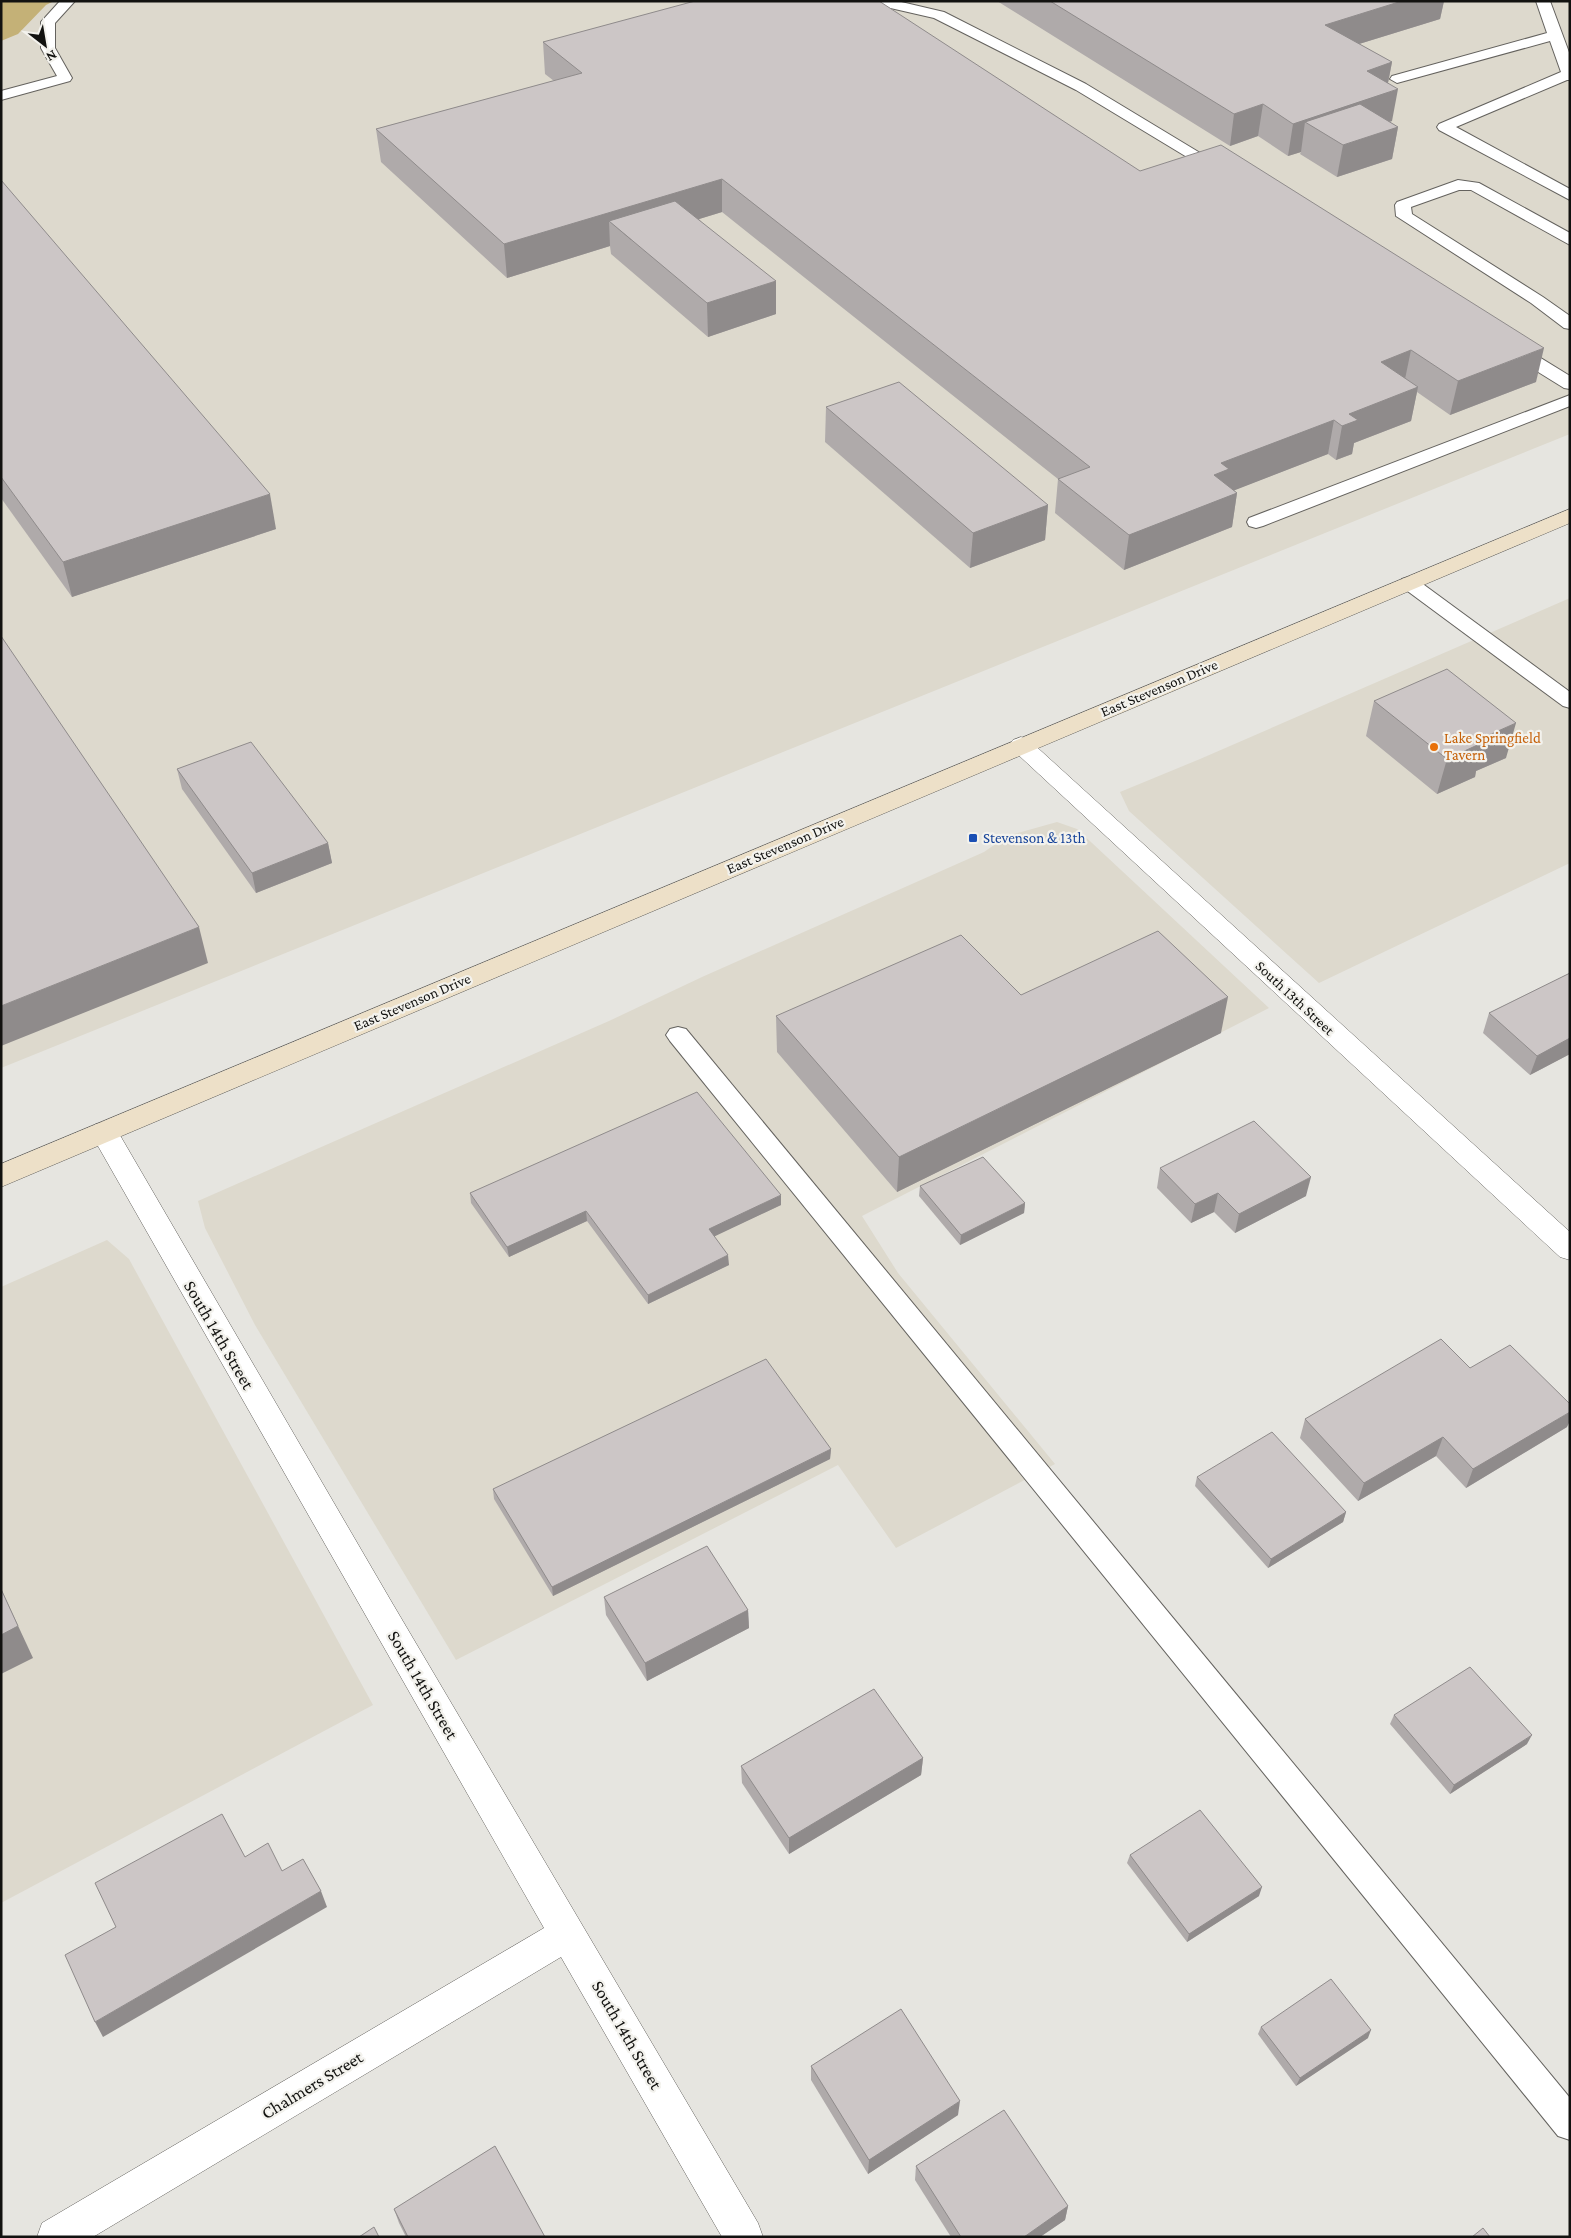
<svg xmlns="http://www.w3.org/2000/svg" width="1571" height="2238" font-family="'Crimson Pro',serif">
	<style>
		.built { fill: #ddd9cd }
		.green { fill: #c4b177 }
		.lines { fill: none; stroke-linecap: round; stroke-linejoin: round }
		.lane-casing { stroke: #64625e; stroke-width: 2 }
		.street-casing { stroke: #64625e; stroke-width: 1 }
		.secondary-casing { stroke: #64625e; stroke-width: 1 }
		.lane { fill: #fff; fill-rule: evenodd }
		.street { fill: #fff; fill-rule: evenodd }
		.secondary { fill: #ede0c8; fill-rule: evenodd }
		.wall { fill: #afaaaa }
		.shaded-wall { fill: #8f8b8b }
		.building { fill: #ccc6c6; stroke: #8f8b8b }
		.food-dot { fill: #e8710a; stroke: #f3f2ed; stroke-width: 2 }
		.transit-dot { fill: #1a4fb4; stroke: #f3f2ed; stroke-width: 2 }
		.labels { text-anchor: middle; stroke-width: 4.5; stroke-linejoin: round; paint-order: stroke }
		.street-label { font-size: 15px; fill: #121210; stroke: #f3f2ed }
		.food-label { font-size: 15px; fill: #c56008; stroke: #f3f2ed; text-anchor: start }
		.transit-label { font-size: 15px; fill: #164399; stroke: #f3f2ed; text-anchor: start }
		.near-street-label { font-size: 18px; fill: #121210; stroke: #f3f2ed }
	</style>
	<rect width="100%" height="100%" fill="#e6e5e0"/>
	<g class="built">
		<polygon points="1,1 1570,1 1570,434 1,1068"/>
		<polygon points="1570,598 1570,863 1319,983 1129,811 1120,792 1200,759"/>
		<polygon points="1057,822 1077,829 1269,1008 862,1216 898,1273 1055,1464 896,1548 838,1465 456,1660 255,1325 205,1228 198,1201 609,1021 702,977 984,852 1007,836"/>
		<polygon points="107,1240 129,1259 373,1705 1,1903 1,1287"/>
	</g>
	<polygon class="green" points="1,1 54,1 46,5 18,34 1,41"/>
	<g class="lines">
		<g class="lane-casing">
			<g id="lane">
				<polygon points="60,1 75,1 55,23 55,48 72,78 70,81 1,100 1,91 57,76 41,48 41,22"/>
				<polygon points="871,1 897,1 944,12 1086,84 1225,168 1228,171 1225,174 1215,174 1076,90 934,18 873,4"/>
				<polygon points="1536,1 1550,1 1570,55 1570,80 1567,80 1456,127 1570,189 1570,200 1439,130 1437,127 1439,124 1561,72 1550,41 1397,83 1390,79 1392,76 1547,33"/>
				<polygon points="1458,180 1479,183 1570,233 1570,245 1471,190 1459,190 1411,207 1412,214 1543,297 1570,316 1570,329 1564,328 1531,303 1396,216 1395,205 1397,202"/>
				<polygon points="1512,343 1518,344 1570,376 1570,389 1564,388 1506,352 1504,348 1506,344"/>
				<polygon points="1570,395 1570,406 1263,526 1256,528 1249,526 1247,522 1249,518"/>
				<polygon points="1409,577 1416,579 1570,692 1570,708 1563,706 1402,587 1400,583 1402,579"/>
				<polygon points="678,1027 686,1029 1570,2098 1570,2140 1558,2136 670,1041 666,1035 670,1029"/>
			</g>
		</g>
		<g class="street-casing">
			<g id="street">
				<polygon points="1021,737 1029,740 1570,1232 1570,1260 1560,1257 1013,750 1009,745 1013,740"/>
				<polygon points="104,1122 114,1125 391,1601 758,2223 763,2237 722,2237 561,1957 93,2237 37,2237 42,2223 544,1928 90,1132 94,1125"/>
			</g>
		</g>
		<g class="secondary-casing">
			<polygon id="secondary" points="1570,509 1570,523 1,1187 1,1164"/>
		</g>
		<use href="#lane" class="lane"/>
		<use href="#street" class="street"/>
		<use href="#secondary" class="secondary"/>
	</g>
	<g class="wall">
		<polygon points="997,1 1444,1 1440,19 1359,44 1392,62 1388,83 1392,121 1389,122 1398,127 1392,159 1337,177 1300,154 1301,152 1288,156 1258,136 1230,146"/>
		<polygon points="543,42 1140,171 1536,382 1450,415 1417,392 1411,421 1354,443 1352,454 1336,460 1328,454 1234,490 1237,493 1232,527 1124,570 1055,513 1058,479 722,212 699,219 776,314 708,337 611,254 610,246 507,278 381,162 376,129 554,81 545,74"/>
		<polygon points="1,180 276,529 72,597 1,498"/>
		<polygon points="826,407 1048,505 1045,540 970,568 825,442"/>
		<polygon points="1374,701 1506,758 1476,771 1475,777 1437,794 1366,736"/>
		<polygon points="177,769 328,843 332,863 256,893 182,789"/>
		<polygon points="1570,973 1570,1054 1530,1075 1483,1033 1489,1013"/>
		<polygon points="1021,995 1221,1033 897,1192 777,1052 776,1016"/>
		<polygon points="1160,1168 1306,1196 1235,1233 1214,1212 1191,1223 1157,1188"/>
		<polygon points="920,1186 1025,1203 1024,1213 960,1245 919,1196"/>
		<polygon points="470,1193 781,1205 714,1236 729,1265 648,1304 587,1221 509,1257 471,1203"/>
		<polygon points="1470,1368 1567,1427 1466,1488 1436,1456 1358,1501 1300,1438 1305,1419"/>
		<polygon points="831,1449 830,1459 553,1596 494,1499 493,1489"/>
		<polygon points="1197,1477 1346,1512 1343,1522 1268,1568 1195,1486"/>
		<polygon points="604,1597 748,1610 749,1628 647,1681 606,1615"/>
		<polygon points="1394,1715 1527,1744 1450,1794 1390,1724"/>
		<polygon points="923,1758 921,1775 789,1854 742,1783 741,1766"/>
		<polygon points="1130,1855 1259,1896 1187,1942 1127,1863"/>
		<polygon points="1261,2027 1368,2038 1296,2086 1258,2034"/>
		<polygon points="811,2066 958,2115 868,2174 811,2080"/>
		<polygon points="916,2166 1068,2206 1065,2220 1040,2237 951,2237 915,2180"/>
		<polygon points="394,2209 545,2237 406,2237 399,2223"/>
	</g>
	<g class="shaded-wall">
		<polygon points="1402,1 1444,1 1440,19 1320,56 1325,25"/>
		<polygon points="1392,62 1386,93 1398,89 1392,121 1335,140 1305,122 1301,152 1288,156 1293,124 1367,71"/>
		<polygon points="1263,104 1258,136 1230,146 1234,114"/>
		<polygon points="1398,127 1392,159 1337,177 1343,145"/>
		<polygon points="722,179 722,212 631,240 609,221 610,246 507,278 504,244"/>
		<polygon points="776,281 776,314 708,337 707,303"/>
		<polygon points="1544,348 1536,382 1450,415 1458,381"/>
		<polygon points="1411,350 1404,384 1381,362"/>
		<polygon points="1418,387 1411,421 1354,443 1352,454 1336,460 1342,426 1349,414"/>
		<polygon points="1334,420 1328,454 1225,494 1237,493 1232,527 1124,570 1129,535 1214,475 1221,463"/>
		<polygon points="270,494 276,529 72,597 63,562"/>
		<polygon points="1048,505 1045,540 970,568 973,533"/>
		<polygon points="1516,723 1506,758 1476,771 1475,777 1437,794 1447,759 1480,739"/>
		<polygon points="328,843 332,863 256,893 252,873"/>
		<polygon points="199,927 208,963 1,1046 1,1006"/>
		<polygon points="1228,997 1221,1033 897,1192 899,1157"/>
		<polygon points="1570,1038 1570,1054 1530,1075 1537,1056"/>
		<polygon points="1311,1177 1306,1196 1235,1233 1239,1214"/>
		<polygon points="1218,1193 1214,1212 1191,1223 1195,1204"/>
		<polygon points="781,1195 781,1205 709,1239 709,1229"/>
		<polygon points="1025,1203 1024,1213 960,1245 961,1235"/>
		<polygon points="586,1211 587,1221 509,1257 507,1247"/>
		<polygon points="728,1255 729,1265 648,1304 648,1295"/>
		<polygon points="1570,1412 1570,1421 1567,1427 1466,1488 1473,1469"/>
		<polygon points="1443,1437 1436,1456 1358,1501 1364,1483"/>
		<polygon points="831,1449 830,1459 553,1596 552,1587"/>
		<polygon points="1346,1512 1343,1522 1268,1568 1271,1559"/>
		<polygon points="1,1589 33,1658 1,1674"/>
		<polygon points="748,1610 749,1628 647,1681 645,1663"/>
		<polygon points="1532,1735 1527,1744 1450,1794 1454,1785"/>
		<polygon points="923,1758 921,1775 789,1854 789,1838"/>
		<polygon points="1262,1887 1259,1896 1187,1942 1189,1934"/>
		<polygon points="321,1891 327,1907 103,2037 95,2022"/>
		<polygon points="1371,2030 1368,2038 1296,2086 1300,2078"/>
		<polygon points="960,2101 958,2115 868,2174 869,2160"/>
		<polygon points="1068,2206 1065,2220 1040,2237 1024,2237"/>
	</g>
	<g class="building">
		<polygon points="695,1 879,1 1140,171 1221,145 1544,348 1458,381 1411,350 1381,362 1418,387 1349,414 1358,420 1342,426 1334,420 1221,463 1229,469 1214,475 1237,493 1129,535 1058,479 1090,467 722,179 504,244 376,129 582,73 543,42"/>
		<polygon points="1050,1 1402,1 1325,25 1392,62 1367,71 1398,89 1293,124 1263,104 1234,114"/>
		<polygon points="1360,104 1398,127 1343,145 1305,122"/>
		<polygon points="1,180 270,494 63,562 1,477"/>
		<polygon points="675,201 776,281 707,303 609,221"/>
		<polygon points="899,382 1048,505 973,533 826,407"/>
		<polygon points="1,636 199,927 1,1006"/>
		<polygon points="1447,669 1516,723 1480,739 1484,742 1447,759 1374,701"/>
		<polygon points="251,742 328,843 252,873 177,769"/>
		<polygon points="1158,931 1228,997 899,1157 776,1016 961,935 1021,995"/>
		<polygon points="1570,973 1570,1038 1537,1056 1489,1013"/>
		<polygon points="697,1092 781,1195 709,1229 728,1255 648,1295 586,1211 507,1247 470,1193"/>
		<polygon points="1254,1121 1311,1177 1239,1214 1218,1193 1195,1204 1160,1168"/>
		<polygon points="983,1157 1025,1203 961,1235 920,1186"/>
		<polygon points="1441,1339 1470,1368 1510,1345 1570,1404 1570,1412 1473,1469 1443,1437 1364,1483 1305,1419"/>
		<polygon points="766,1359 831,1449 552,1587 493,1489"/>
		<polygon points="1272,1432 1346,1512 1271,1559 1197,1477"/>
		<polygon points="707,1546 748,1610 645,1663 604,1597"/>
		<polygon points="1,1589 18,1626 1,1635"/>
		<polygon points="1470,1667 1532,1735 1454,1785 1394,1715"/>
		<polygon points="874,1689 923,1758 789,1838 741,1766"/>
		<polygon points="1200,1810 1262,1887 1189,1934 1130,1855"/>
		<polygon points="222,1814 245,1857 268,1843 282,1871 303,1859 321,1891 95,2022 65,1955 116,1927 95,1883"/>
		<polygon points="1331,1979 1371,2030 1300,2078 1261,2027"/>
		<polygon points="901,2009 960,2101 869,2160 811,2066"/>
		<polygon points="1004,2110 1068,2206 1024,2237 961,2237 916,2166"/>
		<polygon points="495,2146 545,2237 408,2237 394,2209"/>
		<polygon points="374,2227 379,2237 359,2237"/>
		<polygon points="1483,2228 1490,2237 1472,2237"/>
	</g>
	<circle class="food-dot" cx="1434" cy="747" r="5"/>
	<rect class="transit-dot" x="968" y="833" width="10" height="10" rx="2.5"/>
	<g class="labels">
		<g class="street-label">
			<text transform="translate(1159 688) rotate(-23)" y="5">East Stevenson Drive</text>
			<text transform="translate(785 845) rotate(-23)" y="5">East Stevenson Drive</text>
			<text transform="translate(1295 998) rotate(43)" y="5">South 13th Street</text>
			<text transform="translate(412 1002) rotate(-23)" y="5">East Stevenson Drive</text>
		</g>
		<g class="food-label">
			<text x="1444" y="743">Lake Springfield<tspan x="1444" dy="17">Tavern</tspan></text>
		</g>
		<g class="transit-label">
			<text x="983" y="843">Stevenson &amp; 13th</text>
		</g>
		<g class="near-street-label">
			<text transform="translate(219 1335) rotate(60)" y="6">South 14th Street</text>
			<text transform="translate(423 1685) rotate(60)" y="6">South 14th Street</text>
			<text transform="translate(627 2035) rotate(60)" y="6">South 14th Street</text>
			<text transform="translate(312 2085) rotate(-31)" y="6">Chalmers Street</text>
		</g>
	</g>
	<rect width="1571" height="2238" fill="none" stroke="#121210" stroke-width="5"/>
	<g transform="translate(45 45) rotate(149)" stroke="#f3f2ed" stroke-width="4" paint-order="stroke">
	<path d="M0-4L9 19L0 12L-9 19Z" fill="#121210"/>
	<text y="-8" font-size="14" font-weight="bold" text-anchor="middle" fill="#121210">N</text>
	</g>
</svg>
